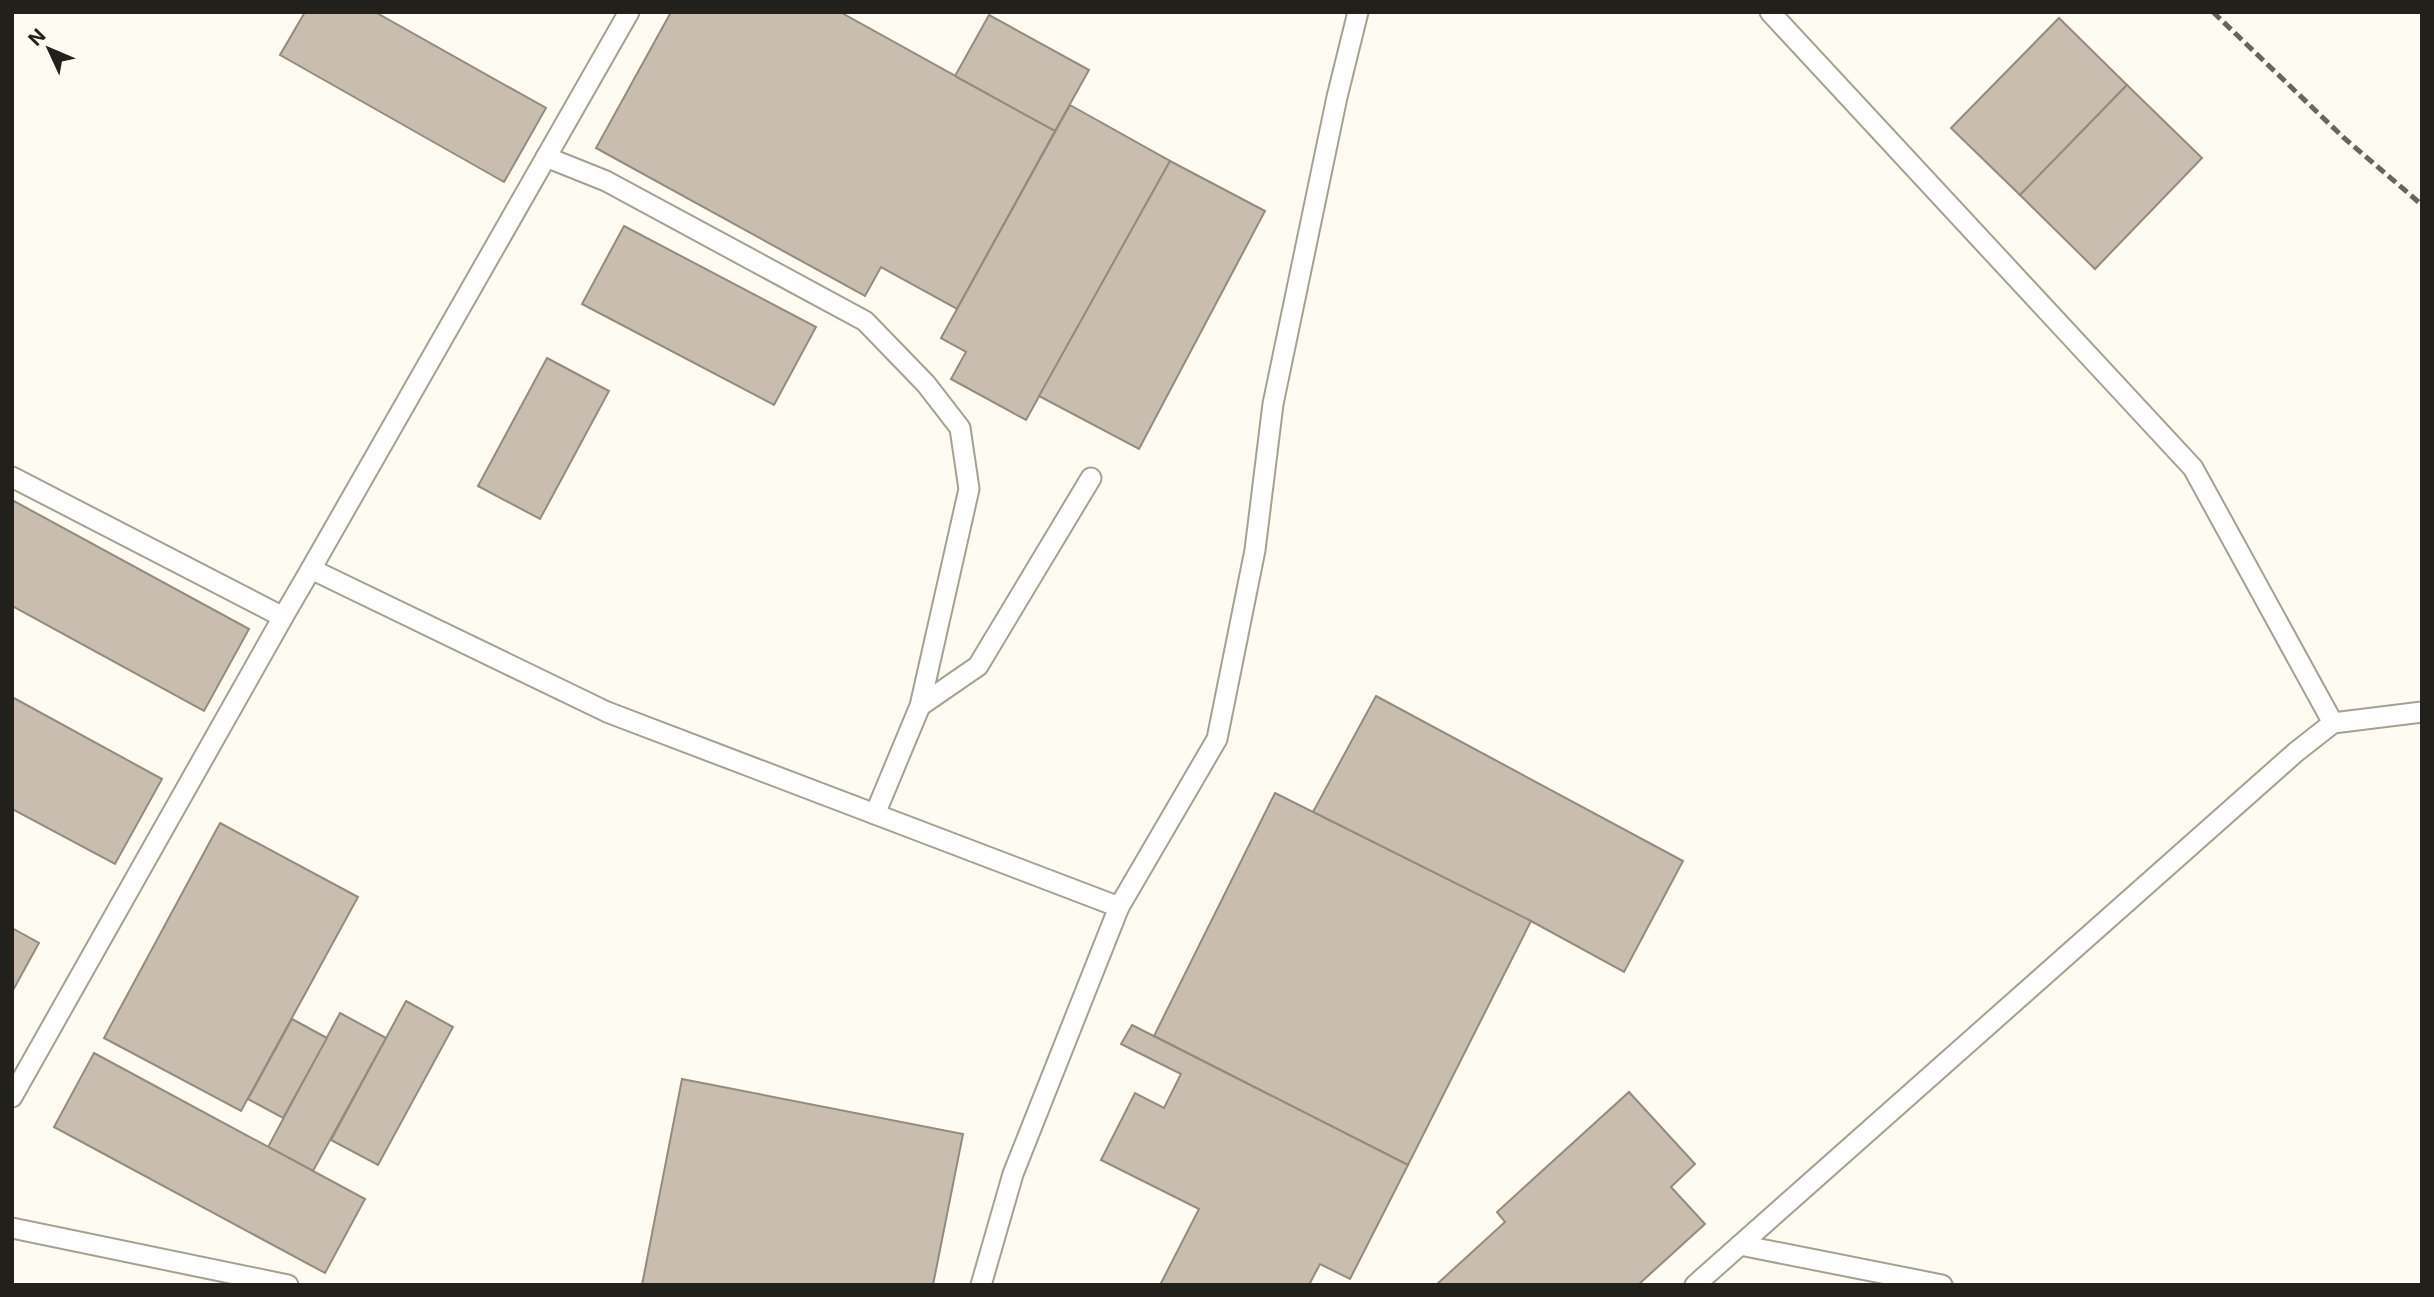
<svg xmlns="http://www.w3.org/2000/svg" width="2434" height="1297" font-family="Inter,sans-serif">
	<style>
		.building { fill: #c9bdb0; stroke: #958a7e; stroke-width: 2 }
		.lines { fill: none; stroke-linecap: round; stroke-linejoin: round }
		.lane-casing { stroke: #a5a192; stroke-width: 23 }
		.lane { stroke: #fff; stroke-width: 19 }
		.rail { stroke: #67655e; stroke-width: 5; stroke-dasharray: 10 5; stroke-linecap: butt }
	</style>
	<rect width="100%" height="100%" fill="#fefcf2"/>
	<g class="building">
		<polygon points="305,12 375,12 546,108 504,182 280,55"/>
		<polygon points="671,12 840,12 1055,131 957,309 881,267 865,296 596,148"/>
		<polygon points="989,15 1089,70 1055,131 955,76"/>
		<polygon points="2059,18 2127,85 2020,195 1951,128"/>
		<polygon points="2127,85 2202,158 2095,269 2020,195"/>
		<polygon points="1070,105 1170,161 1026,420 951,379 966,352 941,338"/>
		<polygon points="1170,161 1265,211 1139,449 1039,396"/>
		<polygon points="624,226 816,327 774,405 582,304"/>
		<polygon points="547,358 609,391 540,519 478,486"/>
		<polygon points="12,500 249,629 204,711 12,606"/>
		<polygon points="1376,696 1683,861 1624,972 1531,921 1313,812"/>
		<polygon points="12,697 162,779 115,864 12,809"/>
		<polygon points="1275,793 1531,921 1408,1165 1154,1036"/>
		<polygon points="220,823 358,897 241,1111 104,1038"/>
		<polygon points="12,928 39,943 12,992"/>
		<polygon points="406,1001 453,1027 378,1165 331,1140"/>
		<polygon points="340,1013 386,1038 313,1171 268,1147"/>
		<polygon points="292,1019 327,1038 283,1118 248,1099"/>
		<polygon points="1132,1025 1408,1165 1350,1279 1320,1264 1309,1285 1160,1285 1199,1209 1101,1160 1135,1093 1164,1108 1181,1074 1121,1044"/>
		<polygon points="94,1053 365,1199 325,1273 54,1127"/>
		<polygon points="682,1079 963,1134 933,1285 642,1285"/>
		<polygon points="1629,1092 1695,1164 1671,1187 1705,1224 1638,1285 1436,1285 1505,1222 1497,1212"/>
	</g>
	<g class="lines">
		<g class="lane-casing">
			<g id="lane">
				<polyline points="1770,12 2193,468 2333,723"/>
				<polyline points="546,157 606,181 865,321 926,384 960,428 969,489 920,706 875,814"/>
				<polyline points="12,477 283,617 311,569 607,712 1119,907 1013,1174 981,1285"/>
				<polyline points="311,569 629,12"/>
				<polyline points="920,706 978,666 1091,478"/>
				<polyline points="1119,907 1217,739 1255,550 1273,404 1337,97 1358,12"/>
				<polyline points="12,1097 283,617"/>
				<polyline points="12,1228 288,1285"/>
				<polyline points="1740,1245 1942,1285"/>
				<polyline points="1695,1285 2296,752 2333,723 2422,712"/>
			</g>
		</g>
		<use href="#lane" class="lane"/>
		<polyline class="rail" points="2213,12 2343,137 2422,205"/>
	</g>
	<rect width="2434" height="1297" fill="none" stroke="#22201a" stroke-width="28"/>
	<g transform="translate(49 49) rotate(314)" stroke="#fefcf2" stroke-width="5" paint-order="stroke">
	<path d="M0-5L12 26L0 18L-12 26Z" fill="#22201a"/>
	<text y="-10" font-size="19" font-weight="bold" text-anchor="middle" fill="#22201a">N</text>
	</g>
</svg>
